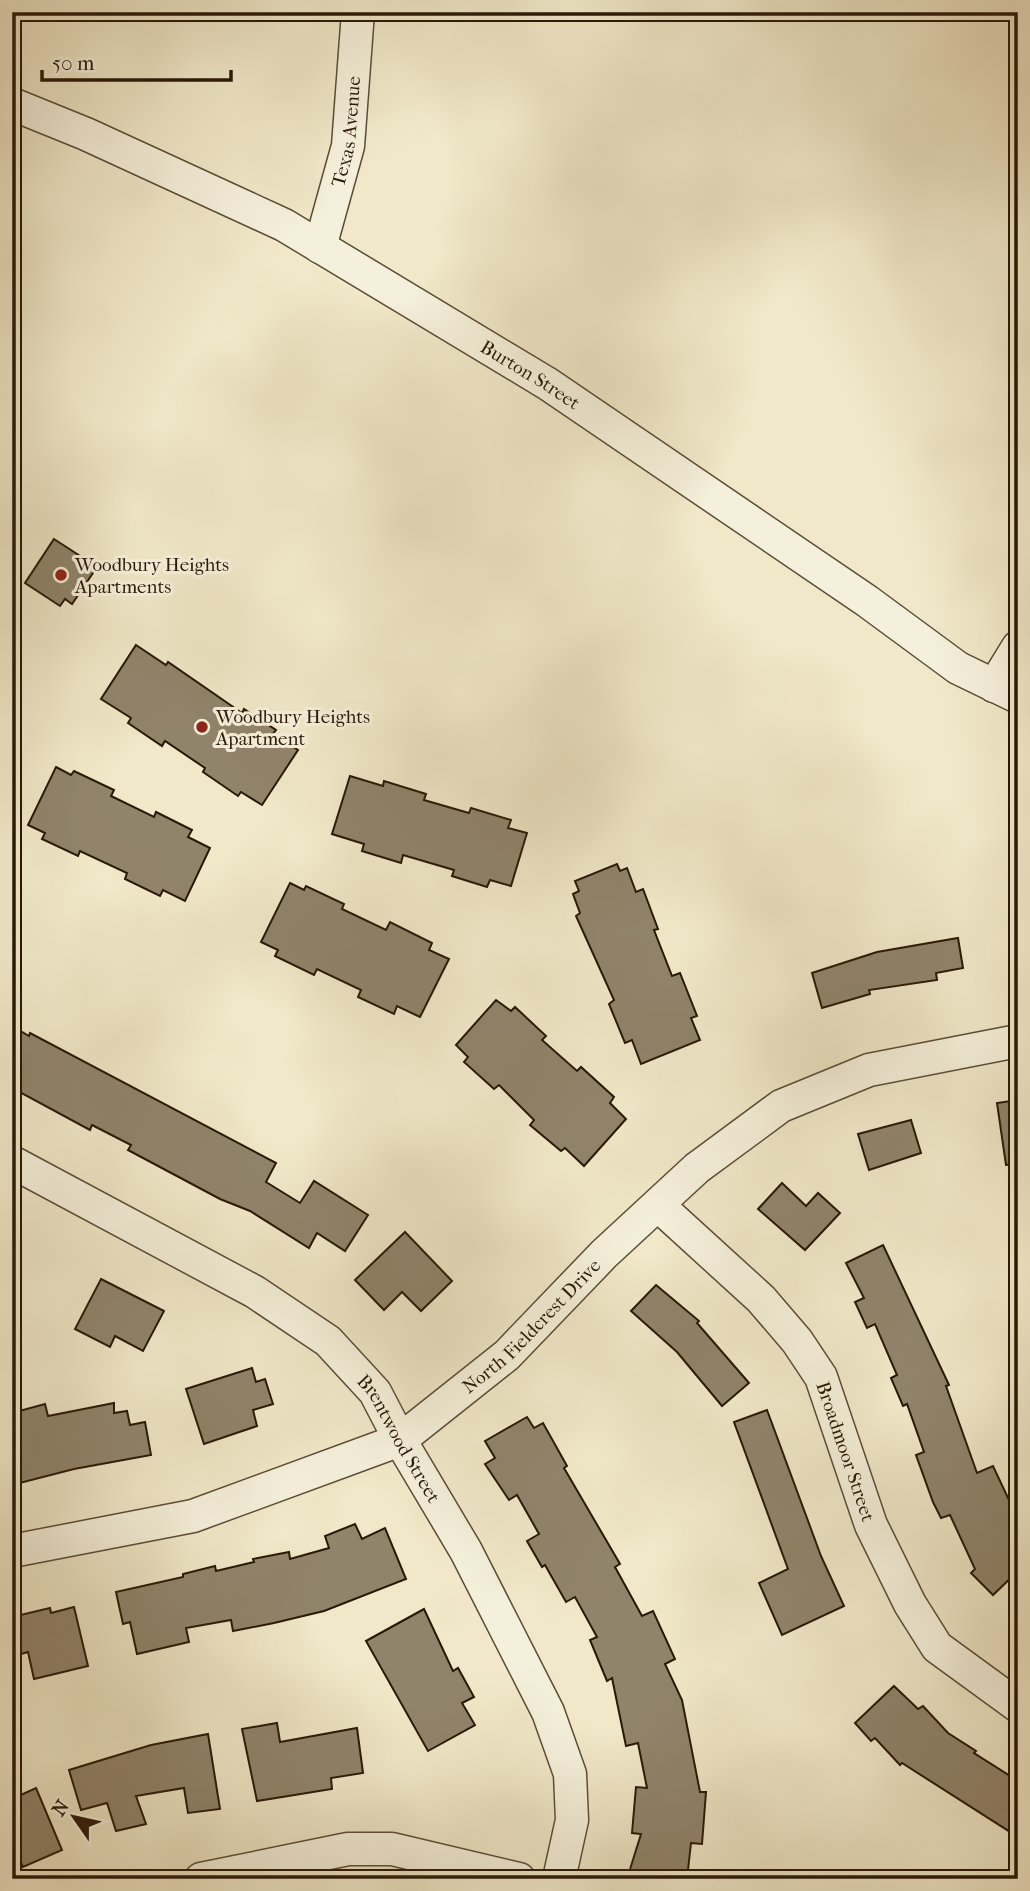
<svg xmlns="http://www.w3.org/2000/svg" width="1030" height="1891" font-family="'IM FELL French Canon',serif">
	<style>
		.building { fill: #90846b; stroke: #291806; stroke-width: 2 }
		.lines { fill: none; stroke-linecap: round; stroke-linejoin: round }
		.minor-casing { stroke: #5b4c36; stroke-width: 35 }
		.minor { stroke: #f5f0db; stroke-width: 32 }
		.poi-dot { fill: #8f2418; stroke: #f5f0db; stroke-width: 2.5 }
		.labels { text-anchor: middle; stroke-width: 6; stroke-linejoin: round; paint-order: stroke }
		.street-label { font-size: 19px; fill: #291806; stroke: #f5f0db }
		.poi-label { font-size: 19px; fill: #291806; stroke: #f5f0db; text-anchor: start }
	</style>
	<rect width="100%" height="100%" fill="#f0e8c8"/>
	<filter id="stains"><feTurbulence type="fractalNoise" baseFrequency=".00286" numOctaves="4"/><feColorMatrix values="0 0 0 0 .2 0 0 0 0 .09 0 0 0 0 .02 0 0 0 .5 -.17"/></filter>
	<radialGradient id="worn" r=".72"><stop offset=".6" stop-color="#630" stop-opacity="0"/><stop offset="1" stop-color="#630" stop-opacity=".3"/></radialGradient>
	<g class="building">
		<polygon points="54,539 97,567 72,604 65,599 60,606 25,583"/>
		<polygon points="136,645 166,665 168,662 242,713 244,709 276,730 273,734 298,750 262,805 241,792 238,796 203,772 205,768 165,741 162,746 128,723 131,718 101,699"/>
		<polygon points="56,767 71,775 74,771 114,790 111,796 154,817 156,812 192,830 188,837 210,848 185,901 163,890 160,896 125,879 127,873 80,851 78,856 42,839 45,833 28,825"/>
		<polygon points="350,776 383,786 384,781 426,794 424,800 469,813 471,808 511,820 508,828 527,833 511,886 490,880 487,887 452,876 454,870 403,855 401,863 362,851 364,844 332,834"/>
		<polygon points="617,864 620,871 627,868 636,892 643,889 658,929 654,930 672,976 680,973 697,1016 691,1018 700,1040 641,1064 632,1040 625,1043 609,1004 614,1000 576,916 580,913 573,894 579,891 575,881"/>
		<polygon points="290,883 304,890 306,886 344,904 342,909 386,930 390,922 432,943 429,950 449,959 420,1017 397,1006 394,1014 358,997 361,990 317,969 314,975 275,956 278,950 261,942"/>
		<polygon points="958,938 963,968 936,973 937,980 869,990 870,994 822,1008 812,973 877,952"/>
		<polygon points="496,1000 511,1011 515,1007 546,1036 542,1040 577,1071 581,1067 614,1097 610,1103 626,1119 584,1166 565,1148 561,1151 530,1125 534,1120 499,1085 494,1089 464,1062 468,1057 456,1045"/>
		<polygon points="12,1026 29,1036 30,1033 276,1163 266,1182 300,1203 314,1181 368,1215 345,1251 317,1233 309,1248 250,1211 220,1199 128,1150 131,1145 92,1125 90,1130 12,1088"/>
		<polygon points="1018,1100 1018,1164 1006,1165 997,1103"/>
		<polygon points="911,1120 921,1153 869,1170 858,1134"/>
		<polygon points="782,1183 806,1206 818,1193 840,1213 805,1250 758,1209"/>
		<polygon points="405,1232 452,1281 421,1311 402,1292 384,1310 355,1280"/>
		<polygon points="883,1245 949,1385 946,1386 977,1473 993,1466 1018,1519 1018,1571 993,1595 971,1573 975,1569 950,1515 941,1518 933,1502 916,1455 924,1452 907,1404 903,1406 891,1378 897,1375 875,1324 867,1328 855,1302 864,1298 846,1263"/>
		<polygon points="101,1279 164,1311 143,1351 115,1336 110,1347 75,1329"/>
		<polygon points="656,1285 699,1321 697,1323 749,1383 722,1406 677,1352 631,1311"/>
		<polygon points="252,1368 256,1382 265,1379 273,1404 253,1410 257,1426 204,1444 186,1389"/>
		<polygon points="114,1403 114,1413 127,1411 130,1425 145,1422 151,1455 74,1469 12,1485 12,1413 45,1404 48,1416"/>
		<polygon points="767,1410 821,1556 844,1606 782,1635 759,1583 788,1569 734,1422"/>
		<polygon points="527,1417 534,1428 543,1423 567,1466 564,1468 620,1564 615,1567 642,1616 653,1611 675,1659 665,1664 682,1700 700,1792 706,1792 702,1844 691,1843 687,1879 627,1879 641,1834 632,1833 636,1787 647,1788 638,1743 626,1746 612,1678 607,1681 590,1640 597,1637 575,1597 566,1602 545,1565 542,1567 527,1541 539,1534 517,1495 509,1500 485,1464 495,1458 485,1441"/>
		<polygon points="355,1524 362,1539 385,1528 406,1579 324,1611 274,1623 233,1631 231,1620 186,1628 189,1642 137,1654 130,1622 123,1624 116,1592 183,1577 183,1574 215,1566 216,1571 254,1562 253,1559 289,1552 290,1559 329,1548 325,1536"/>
		<polygon points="74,1607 88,1666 34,1679 28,1652 21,1654 19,1646 12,1648 12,1617 50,1608 51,1613"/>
		<polygon points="424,1609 453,1671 458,1668 474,1697 462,1703 475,1725 428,1751 366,1641"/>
		<polygon points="894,1686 918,1709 923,1706 948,1733 976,1751 974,1753 1018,1781 1018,1837 902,1763 900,1765 875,1738 871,1741 855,1723"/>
		<polygon points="277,1723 280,1742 357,1728 363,1773 331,1778 332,1789 257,1801 242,1729"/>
		<polygon points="208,1734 220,1809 188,1813 184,1788 136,1796 146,1824 116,1831 107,1803 81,1810 69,1770 151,1745"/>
		<polygon points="36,1788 62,1850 23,1867 12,1843 12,1799"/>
	</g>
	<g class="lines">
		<g class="minor-casing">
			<g id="minor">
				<path id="s1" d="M12,104L86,134L284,225L548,384L867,601L958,668L1018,697"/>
				<path id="s2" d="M320,247L348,146L358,12"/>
				<polyline points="994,686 1018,647"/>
				<path id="s3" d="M12,1162L255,1292L328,1341L375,1392L400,1440L466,1551L548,1712L570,1774L572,1820L559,1879"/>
				<path id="s4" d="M659,1206L761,1299L797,1341L821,1377L871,1525L910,1604L937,1647L1018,1706"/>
				<path id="s5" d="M12,1551L193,1516L400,1440L507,1355L604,1254L697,1168L781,1106L869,1070L1018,1041"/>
				<polyline points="201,1879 348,1849 392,1849 519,1879"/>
			</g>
		</g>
		<use href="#minor" class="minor"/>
	</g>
	<g class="poi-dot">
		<circle cx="61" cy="575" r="7"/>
		<circle cx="202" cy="727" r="7"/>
	</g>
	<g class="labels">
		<g class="street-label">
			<text dy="7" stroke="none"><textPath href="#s2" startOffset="119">Texas Avenue</textPath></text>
			<text dy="7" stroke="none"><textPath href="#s1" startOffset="586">Burton Street</textPath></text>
			<text dy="7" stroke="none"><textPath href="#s5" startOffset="579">North Fieldcrest Drive</textPath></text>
			<text dy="7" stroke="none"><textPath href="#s3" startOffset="485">Brentwood Street</textPath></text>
			<text dy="7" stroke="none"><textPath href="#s4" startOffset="315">Broadmoor Street</textPath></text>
		</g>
		<g class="poi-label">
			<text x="75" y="571">Woodbury Heights<tspan x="75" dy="22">Apartments</tspan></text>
			<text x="216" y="723">Woodbury Heights<tspan x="216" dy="22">Apartment</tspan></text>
		</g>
	</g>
	<rect width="1030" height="1891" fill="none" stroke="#f0e8c8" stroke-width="42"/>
	<rect x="14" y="14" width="1002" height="1863" fill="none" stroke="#291806" stroke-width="3.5"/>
	<rect x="21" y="21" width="988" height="1849" fill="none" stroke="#291806" stroke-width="2"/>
	<g transform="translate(74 1817) rotate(304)" stroke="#f5f0db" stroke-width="5" paint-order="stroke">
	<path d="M0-5L12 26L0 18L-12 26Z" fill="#291806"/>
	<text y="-10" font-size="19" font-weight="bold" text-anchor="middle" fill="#291806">N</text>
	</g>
	<path d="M42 70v10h189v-10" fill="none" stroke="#291806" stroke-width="3.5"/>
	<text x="52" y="70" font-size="21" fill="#291806" stroke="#f5f0db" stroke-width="5" paint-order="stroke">50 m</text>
	<rect width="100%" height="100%" filter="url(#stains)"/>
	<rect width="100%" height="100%" fill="url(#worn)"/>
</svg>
